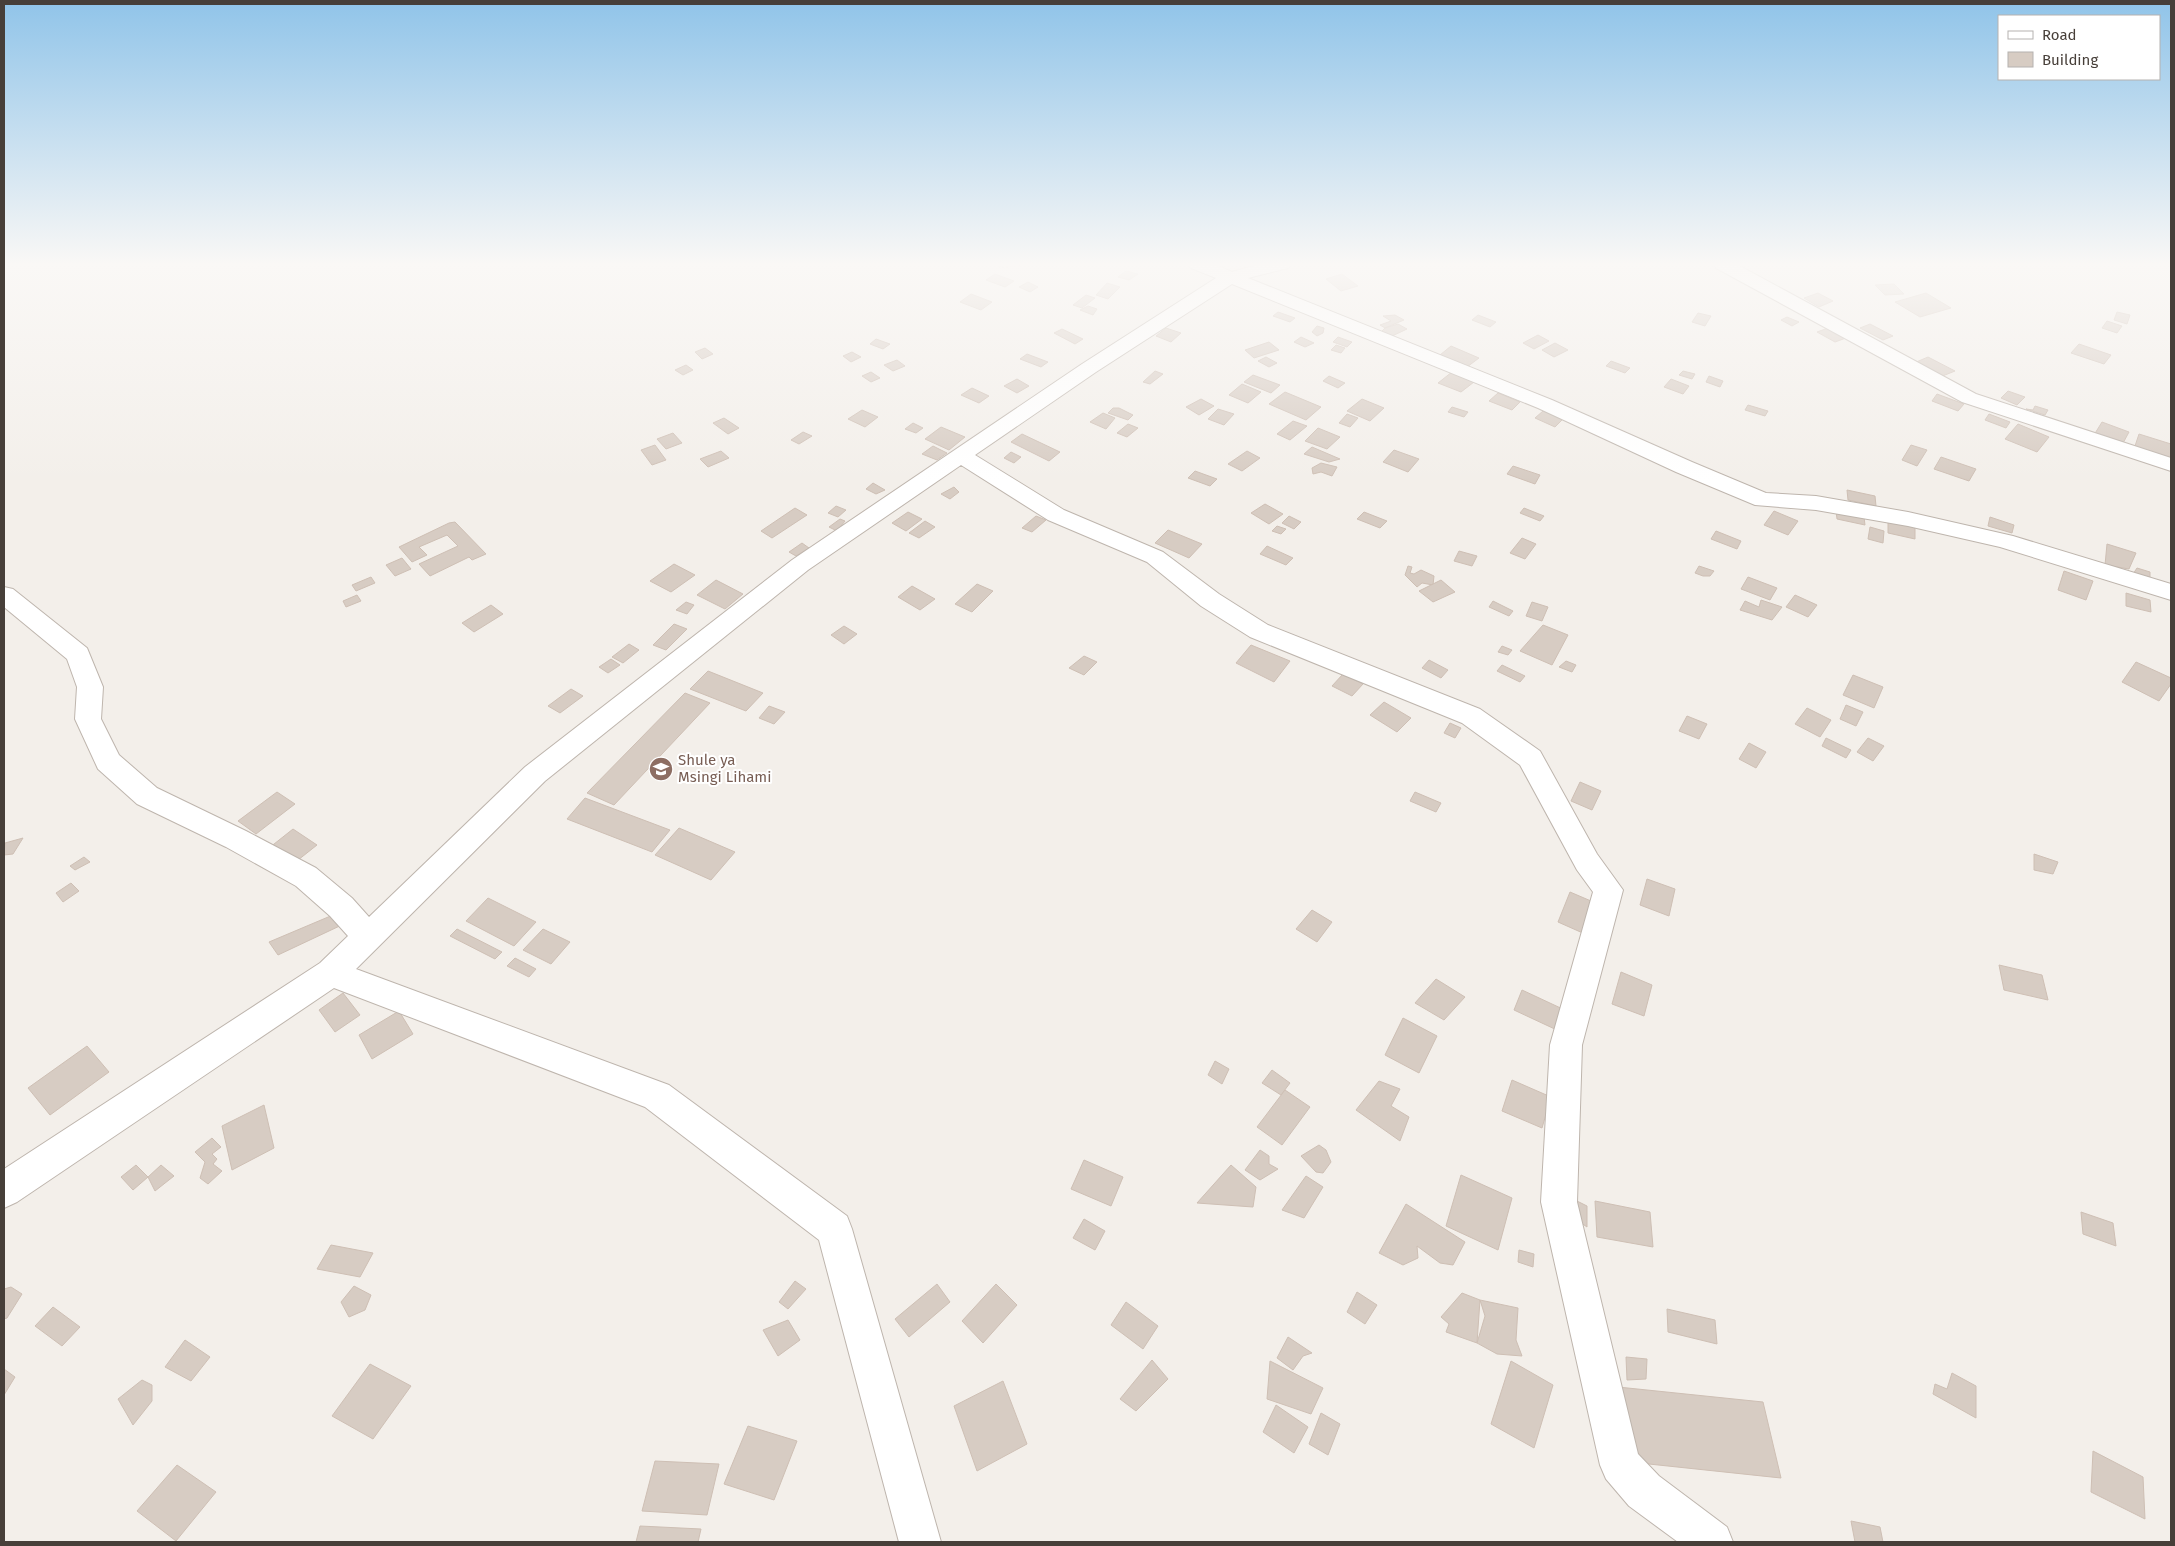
<svg xmlns="http://www.w3.org/2000/svg" width="2175" height="1546" font-family="'Fira Sans',sans-serif">
	<style>
		.building { fill: #d7ccc3; stroke: #cebfb4 }
		.lines { fill: none; stroke-linecap: round; stroke-linejoin: round }
		.street-casing { stroke: #beb5ad; stroke-width: 2 }
		.path { stroke: #bfaea0; stroke-width: 2.5; stroke-dasharray: 2 2; stroke-linecap: butt }
		.street { fill: #fff; fill-rule: evenodd }
		.labels { text-anchor: middle; stroke-width: 4; stroke-linejoin: round; paint-order: stroke }
		.education-label { font-size: 15px; fill: #785e54; stroke: #fff; text-anchor: start }
	</style>
	<rect width="100%" height="100%" fill="#f3efea"/>
	<g class="building">
		<polygon points="1126,271 1138,274 1129,280 1118,277"/>
		<polygon points="995,274 1014,281 1005,287 986,280"/>
		<polygon points="1342,274 1358,286 1341,291 1326,279"/>
		<polygon points="1028,282 1038,287 1030,292 1019,287"/>
		<polygon points="1107,283 1120,287 1108,299 1096,295"/>
		<polygon points="1894,284 1904,294 1885,295 1875,285"/>
		<polygon points="1818,293 1833,301 1819,307 1804,298"/>
		<polygon points="1926,293 1951,308 1920,317 1895,302"/>
		<polygon points="971,294 992,302 981,310 960,302"/>
		<polygon points="1086,295 1095,298 1082,308 1073,305"/>
		<polygon points="1088,306 1097,309 1093,315 1080,310"/>
		<polygon points="1278,312 1295,318 1290,322 1273,316"/>
		<polygon points="2117,312 2130,315 2127,324 2114,320"/>
		<polygon points="1698,313 1711,316 1705,326 1692,322"/>
		<polygon points="1395,315 1404,320 1385,328 1380,325 1391,321 1383,316"/>
		<polygon points="1478,315 1496,322 1490,327 1472,320"/>
		<polygon points="1787,317 1799,322 1792,326 1781,320"/>
		<polygon points="2107,321 2122,326 2117,333 2102,328"/>
		<polygon points="1398,324 1407,329 1390,337 1381,332 1385,328"/>
		<polygon points="1870,324 1893,336 1883,340 1860,328"/>
		<polygon points="1317,326 1324,328 1323,333 1317,336 1312,332"/>
		<polygon points="1166,328 1181,333 1171,342 1156,336"/>
		<polygon points="1828,328 1846,338 1835,342 1817,332"/>
		<polygon points="1062,329 1083,339 1075,344 1054,333"/>
		<polygon points="1538,335 1549,341 1534,349 1523,343"/>
		<polygon points="1301,337 1314,343 1305,347 1294,342"/>
		<polygon points="1338,337 1352,342 1347,347 1333,342"/>
		<polygon points="876,339 890,344 883,349 870,344"/>
		<polygon points="1269,342 1279,350 1254,358 1245,350"/>
		<polygon points="1555,343 1568,350 1554,357 1542,350"/>
		<polygon points="2079,344 2111,355 2104,364 2071,353"/>
		<polygon points="1336,345 1345,348 1341,353 1331,350"/>
		<polygon points="1451,346 1479,358 1467,367 1440,355"/>
		<polygon points="705,348 713,354 702,359 695,352"/>
		<polygon points="852,352 861,357 851,362 843,356"/>
		<polygon points="1027,354 1048,362 1041,367 1020,359"/>
		<polygon points="1266,357 1277,363 1269,367 1258,361"/>
		<polygon points="1928,357 1955,371 1940,377 1914,363"/>
		<polygon points="897,360 905,366 893,371 884,365"/>
		<polygon points="1611,361 1630,368 1625,373 1606,366"/>
		<polygon points="686,365 693,370 683,375 675,370"/>
		<polygon points="1155,371 1163,374 1150,384 1143,382"/>
		<polygon points="1683,371 1695,374 1692,379 1679,375"/>
		<polygon points="871,372 880,378 871,382 862,376"/>
		<polygon points="1452,372 1474,382 1461,392 1438,383"/>
		<polygon points="1253,375 1280,385 1271,393 1244,382"/>
		<polygon points="1329,376 1345,383 1338,388 1323,381"/>
		<polygon points="1709,376 1723,381 1720,387 1706,382"/>
		<polygon points="1017,379 1029,386 1017,393 1004,386"/>
		<polygon points="1671,379 1689,386 1683,394 1664,387"/>
		<polygon points="1242,384 1261,392 1248,403 1229,395"/>
		<polygon points="972,388 989,396 979,403 961,395"/>
		<polygon points="2008,391 2025,397 2017,405 2001,398"/>
		<polygon points="1285,392 1321,407 1306,420 1269,404"/>
		<polygon points="1498,393 1520,402 1512,410 1489,401"/>
		<polygon points="1937,394 1964,404 1958,411 1932,401"/>
		<polygon points="1201,399 1214,406 1199,415 1186,407"/>
		<polygon points="1362,399 1384,408 1370,421 1347,411"/>
		<polygon points="1748,405 1768,411 1765,416 1745,410"/>
		<polygon points="2035,406 2048,410 2045,415 2026,409 2033,410"/>
		<polygon points="1452,407 1468,412 1464,417 1448,412"/>
		<polygon points="1113,408 1119,408 1133,415 1128,420 1108,413"/>
		<polygon points="1218,409 1234,414 1224,425 1208,419"/>
		<polygon points="862,410 878,417 865,427 848,419"/>
		<polygon points="1543,411 1563,419 1555,427 1535,418"/>
		<polygon points="1103,413 1115,418 1106,429 1090,422"/>
		<polygon points="1347,414 1358,418 1350,427 1339,423"/>
		<polygon points="1989,414 2010,422 2006,428 1985,420"/>
		<polygon points="724,418 739,428 728,434 713,423"/>
		<polygon points="1293,421 1307,426 1290,440 1277,434"/>
		<polygon points="2102,422 2129,432 2122,445 2094,435"/>
		<polygon points="913,423 923,428 916,433 905,429"/>
		<polygon points="1128,424 1138,428 1127,437 1117,433"/>
		<polygon points="2018,424 2049,437 2037,452 2005,439"/>
		<polygon points="941,427 965,437 949,450 925,439"/>
		<polygon points="1318,428 1340,437 1327,449 1305,441"/>
		<polygon points="803,432 812,436 799,444 791,440"/>
		<polygon points="673,433 682,443 666,449 657,439"/>
		<polygon points="1022,434 1060,452 1049,461 1011,442"/>
		<polygon points="2139,434 2171,444 2171,461 2134,449"/>
		<polygon points="655,445 666,460 652,465 641,450"/>
		<polygon points="1911,445 1927,450 1917,466 1902,460"/>
		<polygon points="933,446 947,453 937,460 922,454"/>
		<polygon points="1312,447 1340,459 1329,462 1304,454"/>
		<polygon points="1394,450 1419,459 1408,472 1383,462"/>
		<polygon points="721,451 729,458 708,467 700,459"/>
		<polygon points="1247,451 1260,458 1242,471 1228,464"/>
		<polygon points="1011,452 1021,457 1014,463 1004,458"/>
		<polygon points="1941,457 1976,469 1969,481 1934,469"/>
		<polygon points="1321,463 1337,467 1332,476 1321,472 1313,474 1312,468"/>
		<polygon points="1513,466 1540,475 1535,484 1507,474"/>
		<polygon points="1195,471 1217,479 1210,486 1188,478"/>
		<polygon points="873,483 885,490 876,494 866,489"/>
		<polygon points="954,487 959,492 950,499 941,494"/>
		<polygon points="1847,490 1875,496 1876,506 1848,500"/>
		<polygon points="1265,504 1283,514 1269,524 1251,513"/>
		<polygon points="836,506 846,510 838,517 828,513"/>
		<polygon points="795,508 807,515 772,538 761,531"/>
		<polygon points="1524,508 1544,516 1540,521 1520,513"/>
		<polygon points="1774,511 1798,521 1788,535 1764,525"/>
		<polygon points="1836,511 1864,517 1865,525 1837,519"/>
		<polygon points="908,512 922,519 906,531 892,523"/>
		<polygon points="1364,512 1387,521 1380,528 1357,519"/>
		<polygon points="1036,516 1046,520 1032,532 1022,528"/>
		<polygon points="1289,516 1301,522 1294,529 1282,523"/>
		<polygon points="1990,517 2014,525 2012,533 1988,526"/>
		<polygon points="840,519 845,521 841,526 847,529 841,533 829,527"/>
		<polygon points="1888,520 1915,527 1915,539 1888,533"/>
		<polygon points="925,521 935,527 919,538 909,533"/>
		<polygon points="455,522 486,554 472,560 469,557 430,576 419,564 458,546 447,535 419,547 427,555 412,562 399,547 449,523"/>
		<polygon points="1277,526 1286,529 1281,534 1272,531"/>
		<polygon points="1870,527 1884,531 1883,543 1868,539"/>
		<polygon points="1168,530 1202,544 1189,558 1155,543"/>
		<polygon points="1716,531 1741,541 1737,549 1711,539"/>
		<polygon points="1522,538 1536,544 1525,559 1510,553"/>
		<polygon points="802,543 809,548 796,556 789,552"/>
		<polygon points="2107,544 2136,553 2129,569 2105,565"/>
		<polygon points="1267,546 1293,558 1286,565 1260,554"/>
		<polygon points="1459,551 1477,556 1472,566 1454,561"/>
		<polygon points="402,558 411,569 395,576 386,565"/>
		<polygon points="674,564 695,575 671,592 650,581"/>
		<polygon points="1408,566 1412,567 1410,573 1414,574 1421,570 1434,576 1433,585 1422,583 1417,587 1405,575"/>
		<polygon points="1699,566 1714,571 1710,576 1703,576 1695,573"/>
		<polygon points="2137,568 2150,572 2150,580 2133,574"/>
		<polygon points="2064,571 2093,581 2086,600 2058,590"/>
		<polygon points="371,577 375,583 356,591 352,585"/>
		<polygon points="1748,577 1777,588 1770,600 1741,589"/>
		<polygon points="716,580 743,594 725,609 697,595"/>
		<polygon points="1441,580 1455,592 1433,602 1419,591"/>
		<polygon points="977,584 993,591 972,612 955,604"/>
		<polygon points="912,586 935,599 920,610 898,597"/>
		<polygon points="2126,593 2150,600 2151,612 2126,606"/>
		<polygon points="357,595 361,601 346,607 343,601"/>
		<polygon points="1795,595 1817,605 1808,617 1786,607"/>
		<polygon points="1761,600 1782,607 1772,620 1740,610 1745,601 1759,607"/>
		<polygon points="1493,601 1513,611 1509,616 1489,607"/>
		<polygon points="686,602 694,605 687,614 676,610"/>
		<polygon points="1532,602 1548,607 1542,621 1526,616"/>
		<polygon points="491,605 503,614 474,632 462,623"/>
		<polygon points="674,624 687,629 666,650 653,645"/>
		<polygon points="1543,625 1568,635 1552,665 1520,651"/>
		<polygon points="844,626 857,634 844,644 831,635"/>
		<polygon points="629,644 639,650 623,663 612,657"/>
		<polygon points="1251,645 1290,661 1274,682 1236,663"/>
		<polygon points="1502,646 1512,650 1508,655 1498,652"/>
		<polygon points="1084,656 1097,662 1084,675 1069,668"/>
		<polygon points="611,659 620,665 608,673 599,667"/>
		<polygon points="1429,660 1448,670 1441,678 1422,668"/>
		<polygon points="1566,661 1576,665 1572,672 1559,667"/>
		<polygon points="2136,662 2171,678 2171,684 2159,701 2122,682"/>
		<polygon points="1502,665 1525,676 1520,682 1497,671"/>
		<polygon points="708,671 763,693 746,711 690,689"/>
		<polygon points="1343,674 1363,684 1352,696 1332,686"/>
		<polygon points="1853,675 1883,687 1874,708 1843,695"/>
		<polygon points="571,689 583,696 560,713 548,706"/>
		<polygon points="685,693 710,703 614,805 587,793"/>
		<polygon points="1384,702 1411,718 1397,732 1370,715"/>
		<polygon points="1846,705 1863,712 1856,726 1840,719"/>
		<polygon points="769,706 785,712 774,724 759,718"/>
		<polygon points="1807,708 1831,720 1820,737 1795,724"/>
		<polygon points="1687,716 1707,724 1699,739 1679,731"/>
		<polygon points="1450,723 1461,728 1455,738 1444,733"/>
		<polygon points="1826,738 1851,750 1846,758 1822,746"/>
		<polygon points="1868,738 1884,746 1873,761 1857,752"/>
		<polygon points="1749,743 1766,752 1756,768 1739,759"/>
		<polygon points="1580,782 1601,791 1592,810 1571,801"/>
		<polygon points="277,792 295,804 256,834 238,821"/>
		<polygon points="1415,792 1441,803 1436,812 1410,801"/>
		<polygon points="585,798 670,830 652,852 567,819"/>
		<polygon points="679,828 735,852 711,880 655,855"/>
		<polygon points="293,829 317,845 293,864 269,848"/>
		<polygon points="23,838 13,854 4,855 5,843"/>
		<polygon points="2034,854 2058,862 2053,874 2034,870"/>
		<polygon points="84,857 90,862 75,870 70,866"/>
		<polygon points="1647,879 1675,889 1669,916 1640,905"/>
		<polygon points="71,883 79,891 63,902 56,893"/>
		<polygon points="1570,892 1598,904 1585,934 1558,922"/>
		<polygon points="488,898 536,922 514,946 466,921"/>
		<polygon points="1312,910 1332,922 1317,942 1296,929"/>
		<polygon points="340,912 346,923 278,955 269,942"/>
		<polygon points="457,929 502,952 495,959 450,936"/>
		<polygon points="543,929 570,942 551,964 523,950"/>
		<polygon points="515,958 536,969 529,977 507,966"/>
		<polygon points="1999,965 2042,975 2048,1000 2004,990"/>
		<polygon points="1621,972 1652,985 1644,1016 1612,1004"/>
		<polygon points="1436,979 1465,997 1444,1020 1415,1003"/>
		<polygon points="1522,990 1567,1011 1559,1031 1514,1010"/>
		<polygon points="343,993 360,1015 335,1032 319,1010"/>
		<polygon points="399,1011 413,1034 372,1059 359,1035"/>
		<polygon points="1403,1018 1437,1036 1419,1073 1385,1055"/>
		<polygon points="87,1046 109,1072 50,1115 28,1088"/>
		<polygon points="1215,1061 1229,1069 1222,1084 1208,1075"/>
		<polygon points="1272,1070 1290,1083 1281,1095 1262,1083"/>
		<polygon points="1512,1080 1551,1097 1542,1128 1502,1111"/>
		<polygon points="1379,1081 1400,1089 1391,1106 1409,1117 1400,1141 1356,1110"/>
		<polygon points="1285,1090 1310,1107 1282,1145 1257,1127"/>
		<polygon points="264,1105 274,1148 232,1170 222,1126"/>
		<polygon points="212,1138 221,1147 212,1154 217,1159 213,1164 222,1171 208,1184 200,1178 205,1162 195,1152"/>
		<polygon points="1319,1145 1326,1150 1331,1162 1323,1173 1316,1172 1301,1156"/>
		<polygon points="1260,1150 1269,1156 1269,1164 1278,1169 1260,1180 1245,1170"/>
		<polygon points="1084,1160 1123,1177 1111,1206 1071,1189"/>
		<polygon points="136,1165 148,1177 133,1190 121,1177"/>
		<polygon points="161,1165 174,1176 155,1191 148,1177"/>
		<polygon points="1231,1165 1256,1187 1253,1207 1197,1203"/>
		<polygon points="1461,1175 1512,1198 1498,1250 1446,1226"/>
		<polygon points="1306,1176 1323,1187 1304,1218 1282,1210"/>
		<polygon points="1573,1199 1587,1206 1587,1227 1574,1218"/>
		<polygon points="1595,1201 1650,1212 1653,1247 1597,1237"/>
		<polygon points="1406,1204 1465,1242 1453,1265 1440,1263 1417,1246 1418,1258 1403,1265 1379,1253"/>
		<polygon points="2081,1212 2113,1223 2116,1246 2083,1234"/>
		<polygon points="1084,1219 1105,1231 1095,1250 1073,1238"/>
		<polygon points="331,1245 373,1253 360,1277 317,1269"/>
		<polygon points="1519,1250 1534,1254 1533,1267 1518,1262"/>
		<polygon points="795,1281 806,1289 788,1309 779,1302"/>
		<polygon points="937,1284 950,1302 909,1337 895,1319"/>
		<polygon points="996,1284 1017,1305 983,1343 962,1321"/>
		<polygon points="354,1286 371,1295 365,1310 349,1317 341,1302"/>
		<polygon points="11,1287 22,1294 7,1318 4,1319 4,1289"/>
		<polygon points="1357,1292 1377,1305 1365,1324 1347,1312"/>
		<polygon points="1462,1293 1480,1300 1477,1343 1446,1332 1449,1324 1441,1317"/>
		<polygon points="1480,1300 1518,1308 1516,1340 1522,1356 1497,1354 1477,1343 1485,1316"/>
		<polygon points="1126,1302 1158,1326 1143,1349 1111,1325"/>
		<polygon points="53,1307 80,1327 62,1346 35,1326"/>
		<polygon points="1667,1309 1715,1320 1717,1344 1668,1332"/>
		<polygon points="788,1320 800,1340 778,1356 763,1330"/>
		<polygon points="1288,1337 1312,1353 1303,1356 1293,1370 1277,1358"/>
		<polygon points="185,1340 210,1357 191,1381 165,1367"/>
		<polygon points="1626,1357 1647,1359 1646,1379 1627,1380"/>
		<polygon points="1152,1360 1168,1379 1136,1411 1120,1399"/>
		<polygon points="1270,1361 1323,1388 1311,1414 1267,1399"/>
		<polygon points="1511,1361 1553,1385 1534,1448 1491,1424"/>
		<polygon points="370,1364 411,1386 373,1439 332,1416"/>
		<polygon points="4,1369 15,1377 4,1395"/>
		<polygon points="1952,1373 1976,1386 1976,1418 1933,1394 1935,1384 1947,1389"/>
		<polygon points="142,1380 152,1385 152,1401 133,1425 118,1399"/>
		<polygon points="1003,1381 1027,1444 977,1471 954,1406"/>
		<polygon points="1618,1387 1763,1402 1781,1478 1630,1462"/>
		<polygon points="1276,1405 1308,1427 1294,1453 1263,1432"/>
		<polygon points="1321,1413 1340,1424 1328,1455 1309,1444"/>
		<polygon points="748,1426 797,1441 774,1500 724,1484"/>
		<polygon points="2093,1451 2143,1477 2145,1519 2091,1492"/>
		<polygon points="655,1461 719,1464 707,1515 642,1511"/>
		<polygon points="177,1465 216,1492 176,1541 137,1511"/>
		<polygon points="1851,1521 1880,1527 1883,1542 1855,1542"/>
		<polygon points="640,1526 701,1529 698,1542 636,1542"/>
	</g>
	<g class="lines">
		<g class="street-casing">
			<g id="street">
				<polygon points="1188,264 1214,264 1232,272 1260,264 1291,264 1288,268 1248,278 1552,400 1692,462 1766,493 1816,496 1908,512 2013,536 2171,584 2171,600 2000,547 1908,526 1816,510 1755,505 1676,472 1538,408 1232,284 1096,372 975,455 1064,510 1163,552 1219,594 1268,625 1480,709 1540,751 1597,854 1623,890 1582,1045 1577,1202 1638,1454 1659,1476 1727,1527 1733,1542 1678,1542 1629,1506 1606,1479 1600,1465 1541,1202 1550,1045 1593,892 1577,870 1520,765 1462,723 1250,637 1201,606 1147,562 1048,520 961,465 808,570 545,781 356,969 669,1085 847,1216 852,1229 941,1542 899,1542 819,1240 645,1107 334,988 17,1202 4,1208 4,1169 320,963 348,936 330,916 296,886 226,847 137,804 98,769 75,719 77,687 67,659 4,607 4,587 13,589 87,648 103,687 101,719 119,755 157,788 246,831 316,868 352,898 369,917 525,767 792,560 1082,364 1216,278 1191,268"/>
				<polygon points="1713,264 1736,264 1976,394 2171,458 2171,471 1962,402 1716,268"/>
			</g>
		</g>
		<polyline class="path" points="995,264 1001,267 1030,264"/>
		<use href="#street" class="street"/>
	</g>
	<linearGradient id="sky" x2="0" y2="1"><stop stop-color="#90c4e9"/><stop offset="0.55" stop-color="#faf8f6"/><stop offset="1" stop-color="#faf8f6" stop-opacity="0"/></linearGradient>
	<rect width="2175" height="481" fill="url(#sky)"/>
	<defs>
		<g id="school-disc" transform="scale(1.25)"><circle r="9.5" fill="#8d6e63" stroke="#fff"/><path d="M0-5L7-2L0 1L-7-2ZM-4 1L0 2.5L4 1V4Q0 6-4 4Z" fill="#fff"/></g>
	</defs>
	<g fill-rule="evenodd">
		<use href="#school-disc" x="661" y="769"/>
	</g>
	<g class="labels">
		<g class="education-label">
			<text x="678" y="765">Shule ya<tspan x="678" dy="17">Msingi Lihami</tspan></text>
		</g>
	</g>
	<rect width="2175" height="1546" fill="none" stroke="#473f39" stroke-width="10"/>
	<rect x="1998" y="15" width="162" height="65" fill="#ffffff" stroke="#b5b2b0"/>
	<rect x="2008" y="31" width="25" height="8" fill="#ffffff" stroke="#b5b2b0"/>
	<text x="2042" y="40" font-size="15" fill="#473f39">Road</text>
	<rect x="2008" y="52" width="25" height="15" fill="#d7ccc3" stroke="#b5b2b0"/>
	<text x="2042" y="65" font-size="15" fill="#473f39">Building</text>
</svg>
